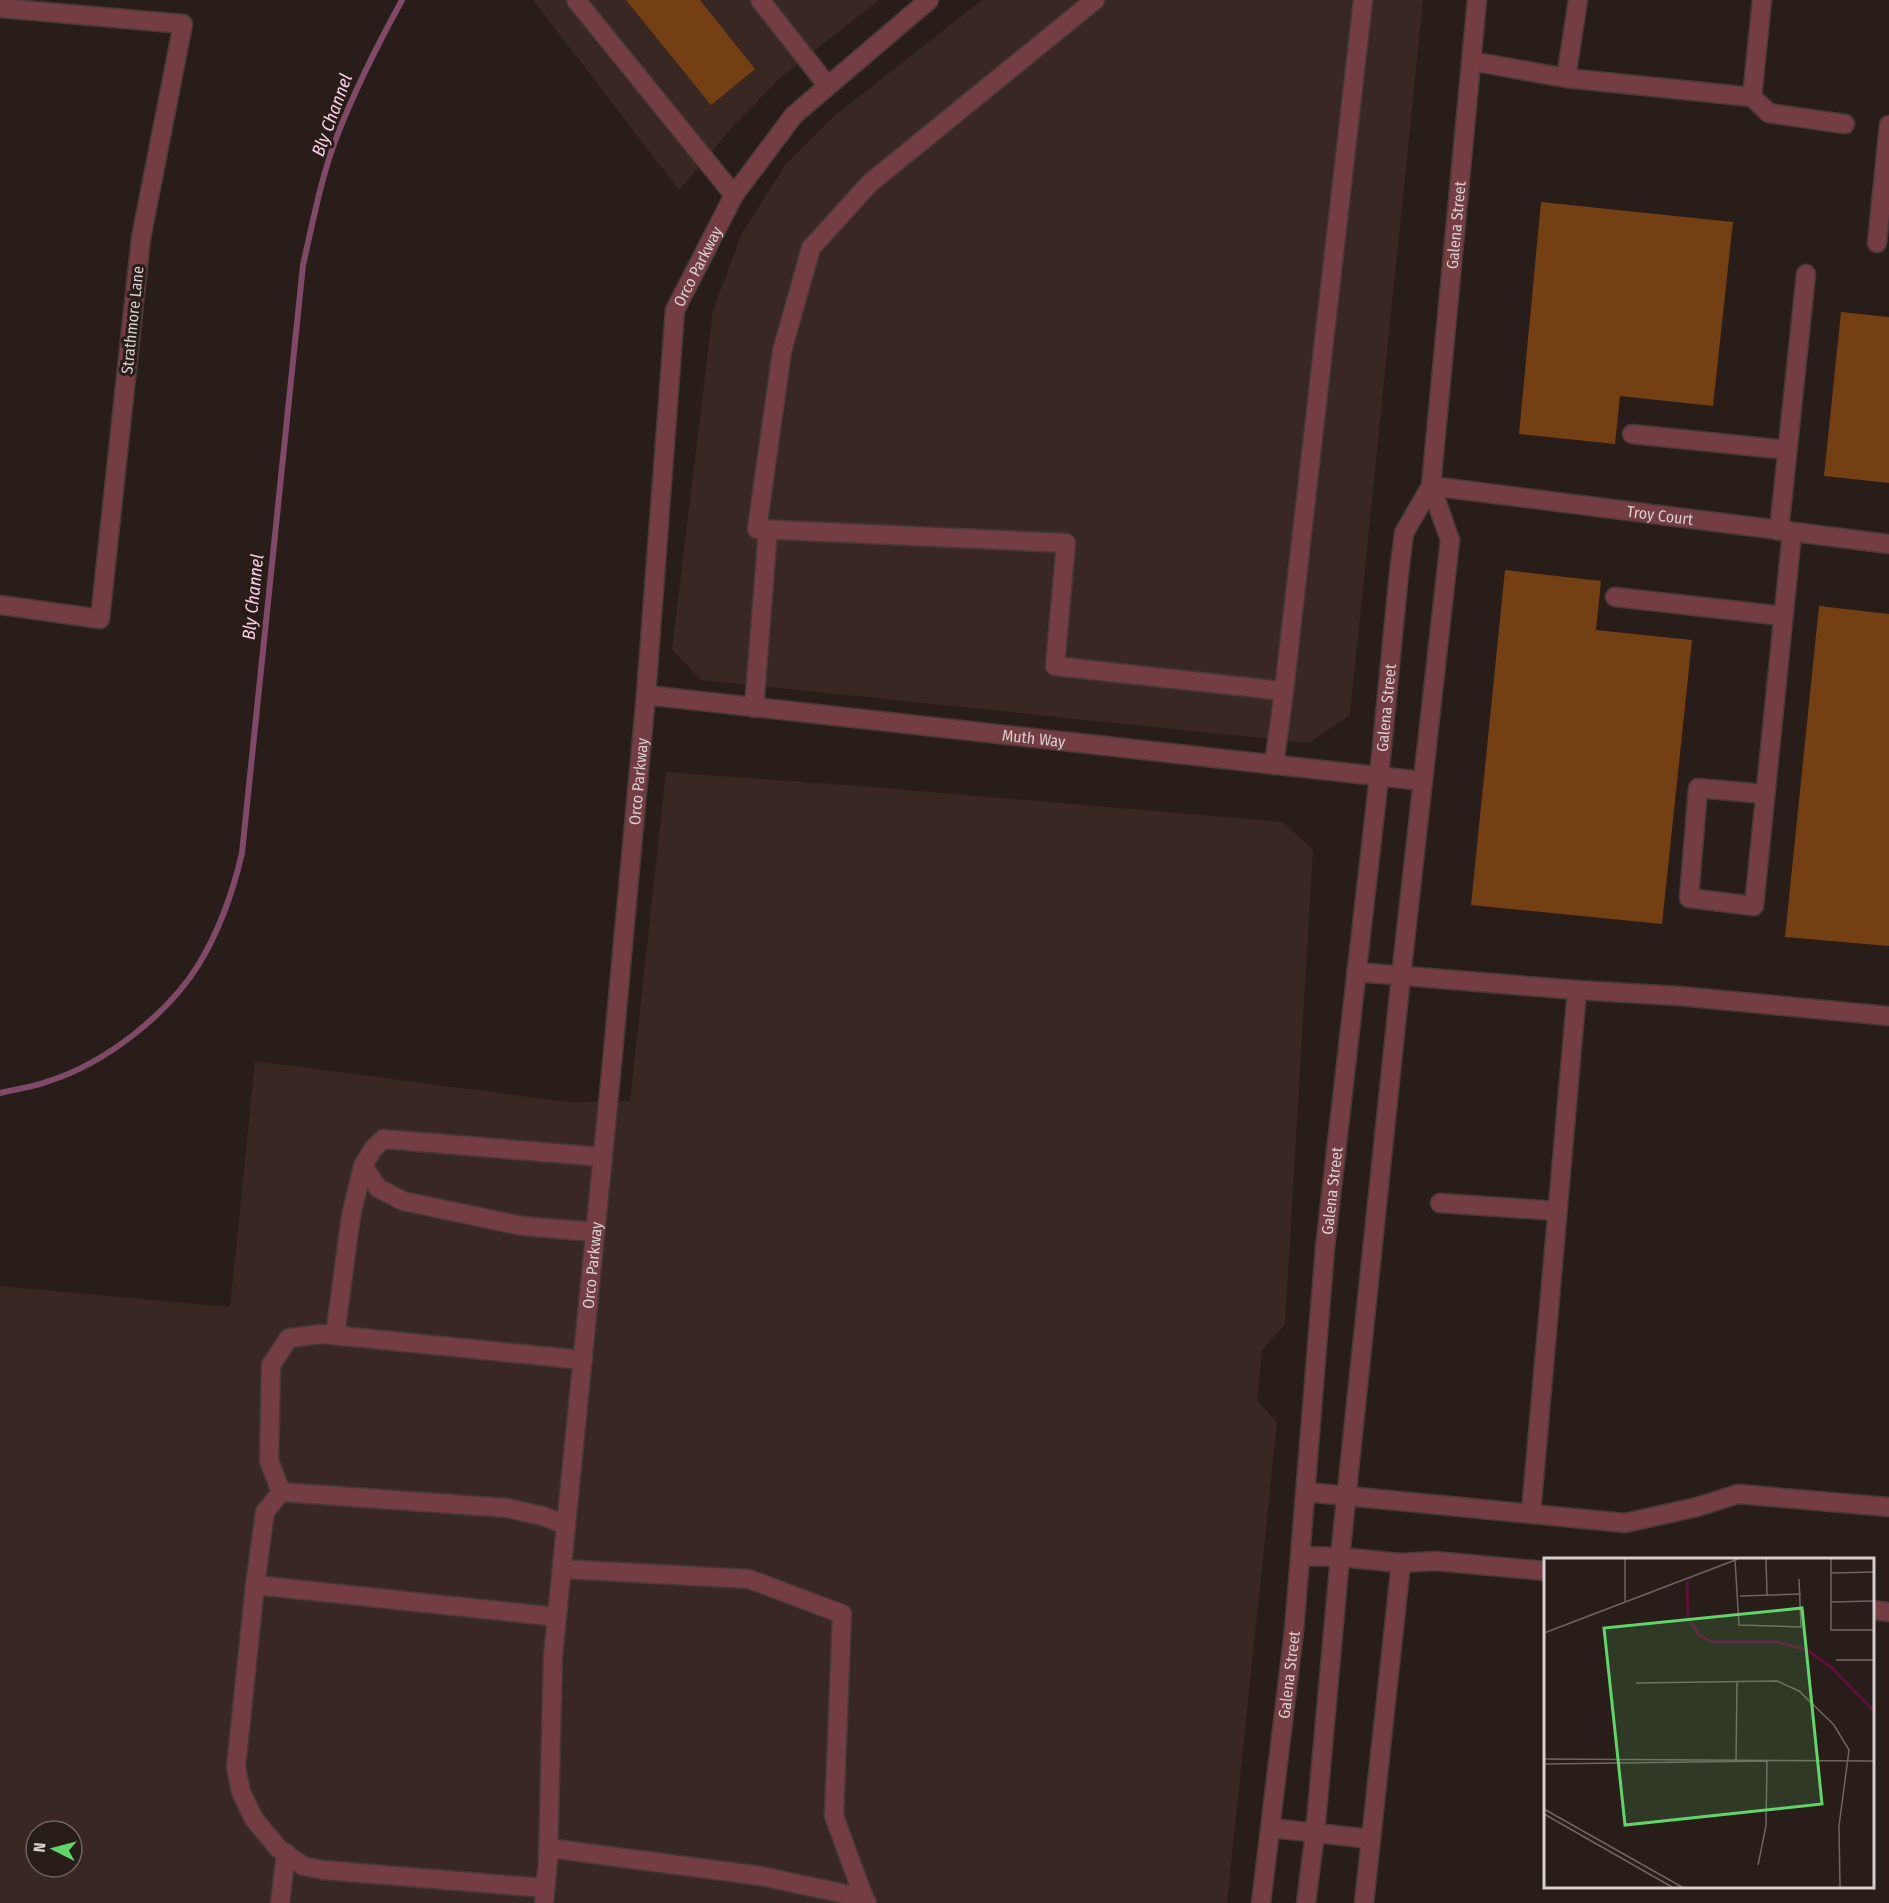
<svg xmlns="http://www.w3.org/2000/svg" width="1889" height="1903" font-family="'Fira Sans Condensed',sans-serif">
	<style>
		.built { fill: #392723; fill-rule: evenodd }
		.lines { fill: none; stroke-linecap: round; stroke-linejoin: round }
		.stream { stroke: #814968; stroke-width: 6 }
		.building { fill: #743f12 }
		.minor-casing { stroke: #453937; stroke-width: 21 }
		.minor { stroke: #743c43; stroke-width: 18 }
		.labels { text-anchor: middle; stroke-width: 6; stroke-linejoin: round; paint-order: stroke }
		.street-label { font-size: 16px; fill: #d7cfcd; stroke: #291d1a }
		.water-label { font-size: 18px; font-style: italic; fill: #fccee3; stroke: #291d1a }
		.inset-river { fill: none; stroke: #5c103c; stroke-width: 3 }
		.inset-road { fill: none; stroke: #6f6462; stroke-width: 1.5 }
		.view { fill: #61d46a; fill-opacity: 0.15; stroke: #61d46a; stroke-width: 3 }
		.inset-edge { fill: none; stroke: #d7cfcd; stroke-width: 3 }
	</style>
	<rect width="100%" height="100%" fill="#291d1a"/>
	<g class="built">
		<polygon points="533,0 879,0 782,76 734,125 679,190"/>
		<polygon points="982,0 1423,0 1350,715 1309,743 701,680 672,649 713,310 742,233 786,164 833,117"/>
		<path d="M666,772L884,788L1283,822L1313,850L1285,1324L1262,1350L1257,1400L1277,1423L1227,1903H0V1286L230,1307L255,1061L568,1102L630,1101ZM36,1831H72V1867H36Z"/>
	</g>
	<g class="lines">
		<path class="stream" d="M0,1093C16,1089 34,1087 49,1081C106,1063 168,1014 199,964C220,929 233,892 242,853L303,265C313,222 321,177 337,136C355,89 378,44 402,0"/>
	</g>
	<g class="building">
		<polygon points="626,0 700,0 755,69 711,105"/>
		<polygon points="1541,202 1733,222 1713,406 1620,396 1615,444 1519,434"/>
		<polygon points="1841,312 1889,317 1889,483 1824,476"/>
		<polygon points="1505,570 1601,581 1596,630 1692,640 1662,924 1471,905"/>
		<polygon points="1819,606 1889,614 1889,946 1785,937"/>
	</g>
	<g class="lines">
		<g class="minor-casing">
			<g id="minor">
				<polyline points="576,0 734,195"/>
				<polyline points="760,0 827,85"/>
				<polyline points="1095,0 870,183 811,248 782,351 757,529 1066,543 1055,666 1284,691 1363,0"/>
				<polyline points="0,8 183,24 141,238 100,619 0,605"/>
				<polyline points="1471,61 1566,78 1752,97 1762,0"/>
				<polyline points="1566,78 1578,0"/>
				<polyline points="1752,97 1769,113 1845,124"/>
				<polyline points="1877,243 1889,125"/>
				<polyline points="1632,434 1787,450"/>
				<path id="s1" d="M1431,486L1889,544"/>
				<polyline points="1779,531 1806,274"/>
				<polyline points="1615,597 1783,616"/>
				<path id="s2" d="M646,695L1422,781"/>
				<polyline points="754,708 768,530"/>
				<polyline points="1274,765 1284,691"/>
				<path d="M1765,794L1698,788L1689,898L1754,906C1766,781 1779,657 1792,533"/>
				<polyline points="1356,972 1577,990 1679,996 1889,1016"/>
				<polyline points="363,1166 378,1188 403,1201 522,1226 595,1232"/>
				<polyline points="1440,1203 1557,1211"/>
				<polyline points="335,1335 351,1216 363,1166 373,1149 383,1139 603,1157"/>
				<polyline points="281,1492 269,1461 271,1365 289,1338 322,1334 583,1360"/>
				<polyline points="1306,1492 1625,1523 1697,1507 1738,1494 1889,1507"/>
				<polyline points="1531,1513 1577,990"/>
				<polyline points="1300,1556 1340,1557 1401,1563 1364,1903"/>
				<polyline points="1401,1563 1435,1561 1546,1571"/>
				<polyline points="562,1569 749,1579 842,1614 834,1816 864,1898"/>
				<polyline points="255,1585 265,1512 281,1492 507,1508 543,1516 566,1525"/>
				<polyline points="1872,1610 1889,1612"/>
				<polyline points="1271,1828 1371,1839"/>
				<polyline points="548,1848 761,1876 864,1898 867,1903"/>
				<polyline points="545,1888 323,1870 303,1866 278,1848 254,1819 241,1792 236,1767 255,1585 557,1617"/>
				<polyline points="280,1903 286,1853"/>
				<path id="s3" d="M544,1903L548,1860L553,1656L611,1074L646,695L675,310L734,195L794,115L929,0"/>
				<path id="s4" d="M1261,1903L1294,1631L1325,1248L1379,777L1399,573L1404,533L1431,486L1477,0"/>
				<polyline points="1306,1903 1315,1833 1340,1557 1401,976 1450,540 1431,486"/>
			</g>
		</g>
		<use href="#minor" class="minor"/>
	</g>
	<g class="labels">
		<g class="street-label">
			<text dy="6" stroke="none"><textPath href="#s4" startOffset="1694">Galena Street</textPath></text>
			<text dy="6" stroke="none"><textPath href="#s3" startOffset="1648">Orco Parkway</textPath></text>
			<text transform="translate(132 320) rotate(-84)" y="6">Strathmore Lane</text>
			<text dy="6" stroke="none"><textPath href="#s1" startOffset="231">Troy Court</textPath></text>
			<text dy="6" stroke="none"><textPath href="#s4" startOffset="1202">Galena Street</textPath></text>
			<text dy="6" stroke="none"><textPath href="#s2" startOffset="390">Muth Way</textPath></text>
			<text dy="6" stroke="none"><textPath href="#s3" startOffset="1126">Orco Parkway</textPath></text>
			<text dy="6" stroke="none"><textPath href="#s4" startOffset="716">Galena Street</textPath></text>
			<text dy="6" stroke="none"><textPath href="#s3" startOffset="640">Orco Parkway</textPath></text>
			<text dy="6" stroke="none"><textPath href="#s4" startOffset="230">Galena Street</textPath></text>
		</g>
		<g class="water-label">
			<text transform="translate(332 115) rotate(-70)" y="6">Bly Channel</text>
			<text transform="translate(253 597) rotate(-84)" y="6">Bly Channel</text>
		</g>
	</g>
	<g transform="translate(1544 1558)">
		<rect width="330" height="330" fill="#291d1a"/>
		<path class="inset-river" d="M143,23L144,60L155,77L169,84H234L263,92L287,109L330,153"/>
		<path class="inset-road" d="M81,1V43M222,1L223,37M287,1V72H330M191,2L195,67L257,69L255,21M287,15L330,14M196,38L257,36M287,44L329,43M0,75L194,1M292,102H330M92,125L233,123L255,133L290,167L305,192L295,268L296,329M0,201L330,203M192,203L193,124M0,206L223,203M0,251L138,329M0,256L128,329M214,307L222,268L223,203"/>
		<path class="view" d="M258,50L278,246L81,267L60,70Z"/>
		<rect width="330" height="330" class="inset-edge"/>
	</g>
	<g transform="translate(54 1849) rotate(276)"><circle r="28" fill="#291d1a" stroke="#6f6462" stroke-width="1.5"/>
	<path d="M0-4.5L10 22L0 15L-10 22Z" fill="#61d46a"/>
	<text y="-9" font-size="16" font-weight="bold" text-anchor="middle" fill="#d7cfcd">N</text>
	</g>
</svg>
